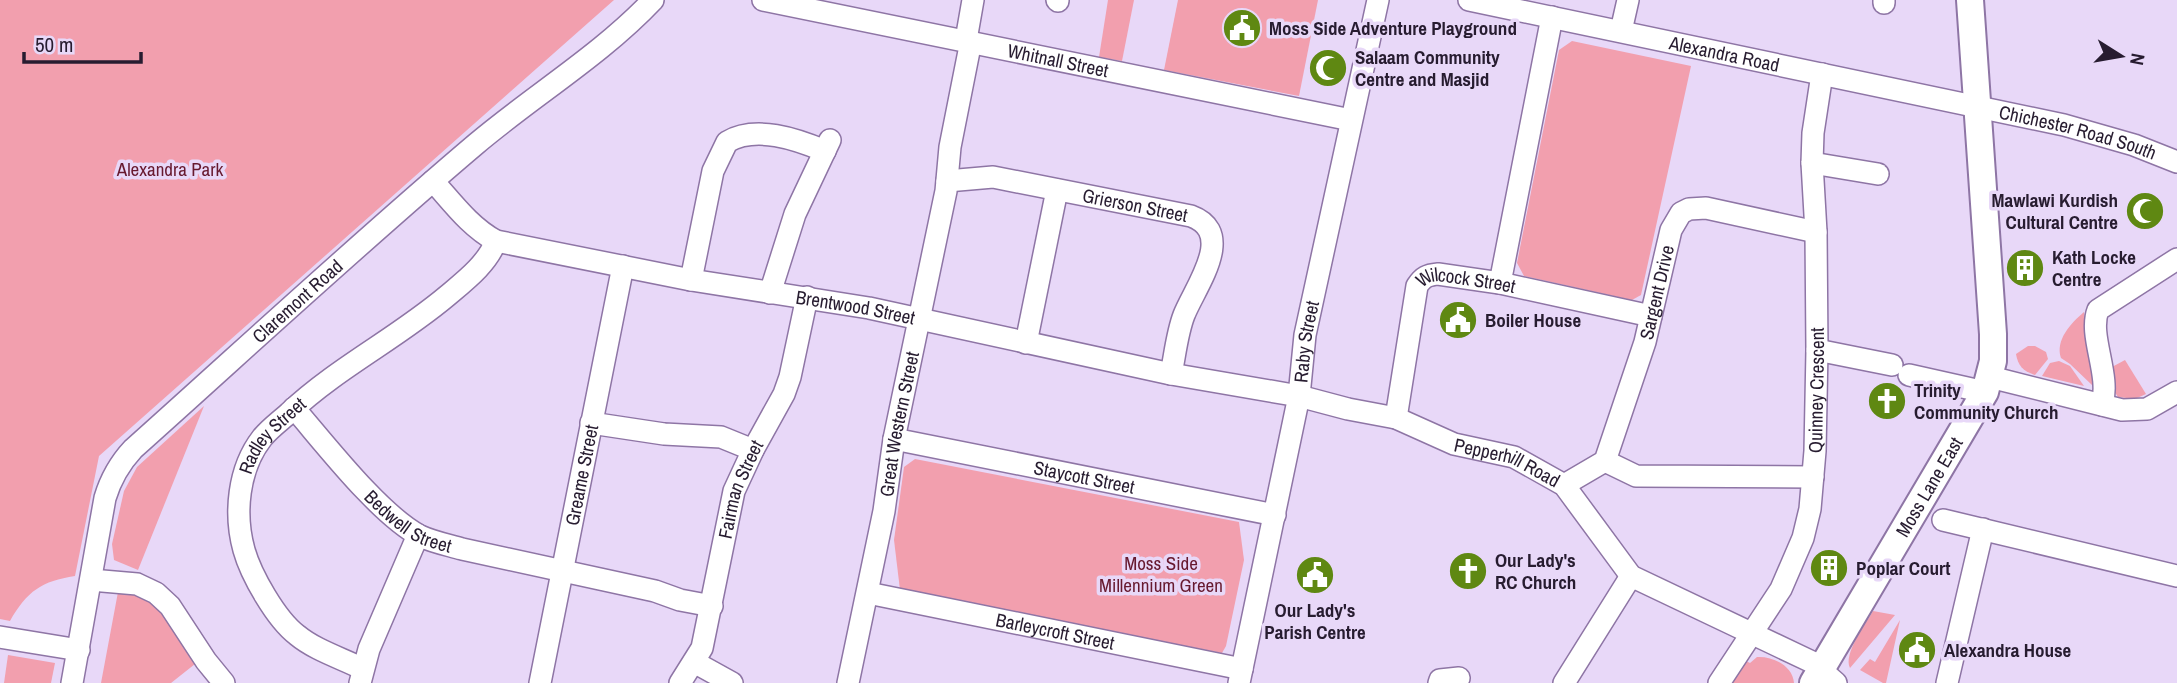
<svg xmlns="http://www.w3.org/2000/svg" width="2177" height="683" font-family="'Archivo Narrow',sans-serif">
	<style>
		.green { fill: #f29fae }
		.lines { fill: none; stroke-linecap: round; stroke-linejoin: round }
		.minor-casing { stroke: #8e75a5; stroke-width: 24 }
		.major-casing { stroke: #8e75a5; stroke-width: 30 }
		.minor { stroke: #fff; stroke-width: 21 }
		.major { stroke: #fff; stroke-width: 26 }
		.labels { text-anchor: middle; stroke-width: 7; stroke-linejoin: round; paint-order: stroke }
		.poi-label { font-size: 19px; font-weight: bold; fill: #271c30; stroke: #e8d8f8; text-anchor: start }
		.street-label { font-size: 19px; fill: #271c30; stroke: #e8d8f8 }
		.park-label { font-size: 19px; fill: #67192f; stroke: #e8d8f8 }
	</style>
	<rect width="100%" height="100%" fill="#e8d8f8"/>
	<g class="green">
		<path d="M0,0H614L99,456L75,576C42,581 27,591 10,621L0,619Z"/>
		<polygon points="1108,0 1134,0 1122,61 1099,57"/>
		<polygon points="1178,0 1318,0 1299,96 1164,70"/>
		<polygon points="1572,41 1691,66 1641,295 1632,300 1524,276 1517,263 1559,50"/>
		<path d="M2084,312L2095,381L2092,385L2070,364L2061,358C2055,340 2071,323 2084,312Z"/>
		<path d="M2028,346H2035L2046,352L2048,359L2035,375C2023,371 2018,366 2016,354Z"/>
		<polygon points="2125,360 2146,394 2135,399 2118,397 2114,391 2112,367"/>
		<polygon points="2059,361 2070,366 2084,386 2042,376 2050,363"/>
		<polygon points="204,406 138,570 114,560 112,544 124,491 137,467"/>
		<polygon points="915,459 1239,522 1244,560 1226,646 1222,653 900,590 894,540 904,467"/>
		<polygon points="118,592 139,593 162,608 169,625 195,664 171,683 101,683"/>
		<path d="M1873,611L1895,615L1850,668C1843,654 1865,625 1873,611Z"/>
		<polygon points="1900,620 1886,683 1883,683 1860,670 1870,659 1875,662"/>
		<polygon points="8,655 55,663 51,683 4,683"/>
		<path d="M1757,657C1773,656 1793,666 1794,683H1731L1746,661L1750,663Z"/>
	</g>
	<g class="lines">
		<g class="minor-casing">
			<g id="minor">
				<path id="s1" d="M763,0L1351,120"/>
				<polyline points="1057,0 1058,1"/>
				<path id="s2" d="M1469,0L2064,125L2134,145L2177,162"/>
				<polyline points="1884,0 1884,3"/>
				<polyline points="1621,31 1628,0"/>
				<polyline points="966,40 973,0"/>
				<polyline points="1812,163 1878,174"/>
				<path id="s3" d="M433,181C452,202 470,227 496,241L691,280L869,308L1171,374L1299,396L1348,409L1396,418L1454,444L1514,457L1564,485L1631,576L1812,662L1836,683"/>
				<path id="s4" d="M947,181L993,177L1191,216C1237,233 1195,287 1184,315C1177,333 1175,355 1171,374"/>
				<path d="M691,280L713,171L727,142C756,125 796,139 825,151"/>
				<polyline points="1500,283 1552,17"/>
				<polyline points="770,293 795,214 830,140"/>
				<polyline points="1026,343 1057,190"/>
				<polyline points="1817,350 1892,365"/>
				<polyline points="1909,375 1985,392"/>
				<polyline points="1990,377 2122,410 2147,409 2177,392"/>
				<path d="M2102,405C2111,374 2088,336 2098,310L2177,259"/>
				<path id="s5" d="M294,408C326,445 379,514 420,536C433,542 448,545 462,549L655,591L680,600L712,606"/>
				<path id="s6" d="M1396,418L1417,286C1423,277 1427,275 1438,274L1500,283L1651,316"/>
				<polyline points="591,423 664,434 721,437 753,450"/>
				<path id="s7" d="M894,439L1275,515"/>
				<polyline points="1605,461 1636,476 1813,477"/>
				<path id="s8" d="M1564,485L1605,461L1645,342L1671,230L1681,213L1689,209L1706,208L1816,232"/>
				<polyline points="1943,520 2177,576"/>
				<polyline points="91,580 137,584 156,593 170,606 206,661 224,683"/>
				<path id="s9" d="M868,593L1242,669"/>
				<polyline points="0,637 79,650"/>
				<polyline points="694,662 732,683"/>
				<path id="s10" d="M363,669C341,658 315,650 297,635C276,619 251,575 244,550C234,514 238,469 262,438C269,429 280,421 289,413C338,367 396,339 447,296C466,280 487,264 496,241"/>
				<path id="s11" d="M72,683L105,498C111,478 119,464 133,449C247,347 359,243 476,144C534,95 601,55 653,0"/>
				<polyline points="360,683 369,649 418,535"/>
				<path id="s12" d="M540,683L623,266"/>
				<path id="s13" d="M680,683L702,648L734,491L753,450L784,394L790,377L807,297"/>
				<path id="s14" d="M848,683L884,511L894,439L946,191L950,147L971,41"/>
				<path id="s15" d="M1239,683L1299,396L1305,335L1378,0"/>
				<polyline points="1439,683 1440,680 1459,678"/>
				<polyline points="1564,683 1631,576"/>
				<path id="s16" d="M1719,683L1781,589L1803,538L1810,509L1815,451L1817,350L1816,232L1812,163L1813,133L1822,74"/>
				<polyline points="1947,683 1983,529"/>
			</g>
		</g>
		<g class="major-casing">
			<g id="major">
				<path id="s17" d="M1813,683L1985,392L1993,361V334L1970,0"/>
			</g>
		</g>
		<use href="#minor" class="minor"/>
		<use href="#major" class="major"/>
	</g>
	<defs>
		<g id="civic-disc" transform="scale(2.0125)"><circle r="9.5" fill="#5f8812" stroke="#e8d8f8"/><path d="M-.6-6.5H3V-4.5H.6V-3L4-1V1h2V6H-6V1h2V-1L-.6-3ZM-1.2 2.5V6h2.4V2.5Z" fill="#fff"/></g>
		<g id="mosque-disc" transform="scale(2.0125)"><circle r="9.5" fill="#5f8812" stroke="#e8d8f8"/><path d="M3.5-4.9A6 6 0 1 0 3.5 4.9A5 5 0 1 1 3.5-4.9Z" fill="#fff"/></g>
		<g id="building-disc" transform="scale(2.0125)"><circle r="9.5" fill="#5f8812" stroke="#e8d8f8"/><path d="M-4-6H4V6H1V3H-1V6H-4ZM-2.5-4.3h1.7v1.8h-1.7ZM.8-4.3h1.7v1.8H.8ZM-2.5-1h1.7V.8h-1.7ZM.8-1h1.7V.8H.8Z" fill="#fff"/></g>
		<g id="church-disc" transform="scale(2.0125)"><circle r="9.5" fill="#5f8812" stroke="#e8d8f8"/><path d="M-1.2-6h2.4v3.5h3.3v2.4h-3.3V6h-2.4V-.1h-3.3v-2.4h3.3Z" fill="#fff"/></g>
	</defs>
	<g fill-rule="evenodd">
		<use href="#civic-disc" x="1242" y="28"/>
		<use href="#mosque-disc" x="1328" y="68"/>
		<use href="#mosque-disc" x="2145" y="211"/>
		<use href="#building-disc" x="2025" y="268"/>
		<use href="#civic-disc" x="1458" y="320"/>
		<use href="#church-disc" x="1887" y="401"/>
		<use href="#building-disc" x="1829" y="568"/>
		<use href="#church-disc" x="1468" y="571"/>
		<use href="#civic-disc" x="1315" y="575"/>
		<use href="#civic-disc" x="1917" y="650"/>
	</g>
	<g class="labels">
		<g class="poi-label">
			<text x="1269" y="35">Moss Side Adventure Playground</text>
			<text x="1355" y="64">Salaam Community<tspan x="1355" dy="22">Centre and Masjid</tspan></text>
			<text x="2118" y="207" text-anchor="end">Mawlawi Kurdish<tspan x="2118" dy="22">Cultural Centre</tspan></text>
			<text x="2052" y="264">Kath Locke<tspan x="2052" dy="22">Centre</tspan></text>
			<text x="1485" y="327">Boiler House</text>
			<text x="1914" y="397">Trinity<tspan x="1914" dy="22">Community Church</tspan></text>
			<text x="1495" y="567">Our Lady's<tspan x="1495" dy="22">RC Church</tspan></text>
			<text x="1856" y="575">Poplar Court</text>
			<text x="1315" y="617" text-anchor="middle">Our Lady's<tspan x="1315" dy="22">Parish Centre</tspan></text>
			<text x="1944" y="657">Alexandra House</text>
		</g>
		<g class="street-label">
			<text dy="7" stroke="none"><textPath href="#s2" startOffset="261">Alexandra Road</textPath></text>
			<text dy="7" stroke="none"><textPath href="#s1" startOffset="301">Whitnall Street</textPath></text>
			<text dy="7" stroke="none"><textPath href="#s2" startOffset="623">Chichester Road South</textPath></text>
			<text dy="7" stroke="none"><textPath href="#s4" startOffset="191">Grierson Street</textPath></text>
			<text dy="7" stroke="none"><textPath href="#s6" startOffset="187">Wilcock Street</textPath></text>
			<text dy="7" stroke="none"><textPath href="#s8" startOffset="224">Sargent Drive</textPath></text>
			<text dy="7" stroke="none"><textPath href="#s11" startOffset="466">Claremont Road</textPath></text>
			<text dy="7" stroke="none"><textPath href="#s3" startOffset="453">Brentwood Street</textPath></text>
			<text dy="7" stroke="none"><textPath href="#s15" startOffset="348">Raby Street</textPath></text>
			<text dy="7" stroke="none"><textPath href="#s16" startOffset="317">Quinney Crescent</textPath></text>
			<text dy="7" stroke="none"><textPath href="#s14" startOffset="264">Great Western Street</textPath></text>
			<text dy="7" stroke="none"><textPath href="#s10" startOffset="301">Radley Street</textPath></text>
			<text dy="7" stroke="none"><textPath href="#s3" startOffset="1125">Pepperhill Road</textPath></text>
			<text dy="7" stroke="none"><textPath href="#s12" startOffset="212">Greame Street</textPath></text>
			<text dy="7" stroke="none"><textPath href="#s7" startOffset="194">Staycott Street</textPath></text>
			<text dy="7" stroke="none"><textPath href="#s17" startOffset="228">Moss Lane East</textPath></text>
			<text dy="7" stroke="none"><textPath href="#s13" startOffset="205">Fairman Street</textPath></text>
			<text dy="7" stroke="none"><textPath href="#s5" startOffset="163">Bedwell Street</textPath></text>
			<text dy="7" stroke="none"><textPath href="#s9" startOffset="191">Barleycroft Street</textPath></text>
		</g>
		<g class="park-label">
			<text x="170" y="176">Alexandra Park</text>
			<text x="1161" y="570">Moss Side<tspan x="1161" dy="22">Millennium Green</tspan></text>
		</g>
	</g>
	<g transform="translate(2121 56) rotate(101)" stroke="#e8d8f8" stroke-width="5" paint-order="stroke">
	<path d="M0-5L12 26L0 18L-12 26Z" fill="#271c30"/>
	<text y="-10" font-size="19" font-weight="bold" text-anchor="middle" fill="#271c30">N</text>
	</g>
	<path d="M24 52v10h117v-10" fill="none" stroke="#271c30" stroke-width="3.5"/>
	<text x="35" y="52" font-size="21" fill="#271c30" stroke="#e8d8f8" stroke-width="5" paint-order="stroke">50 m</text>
</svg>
